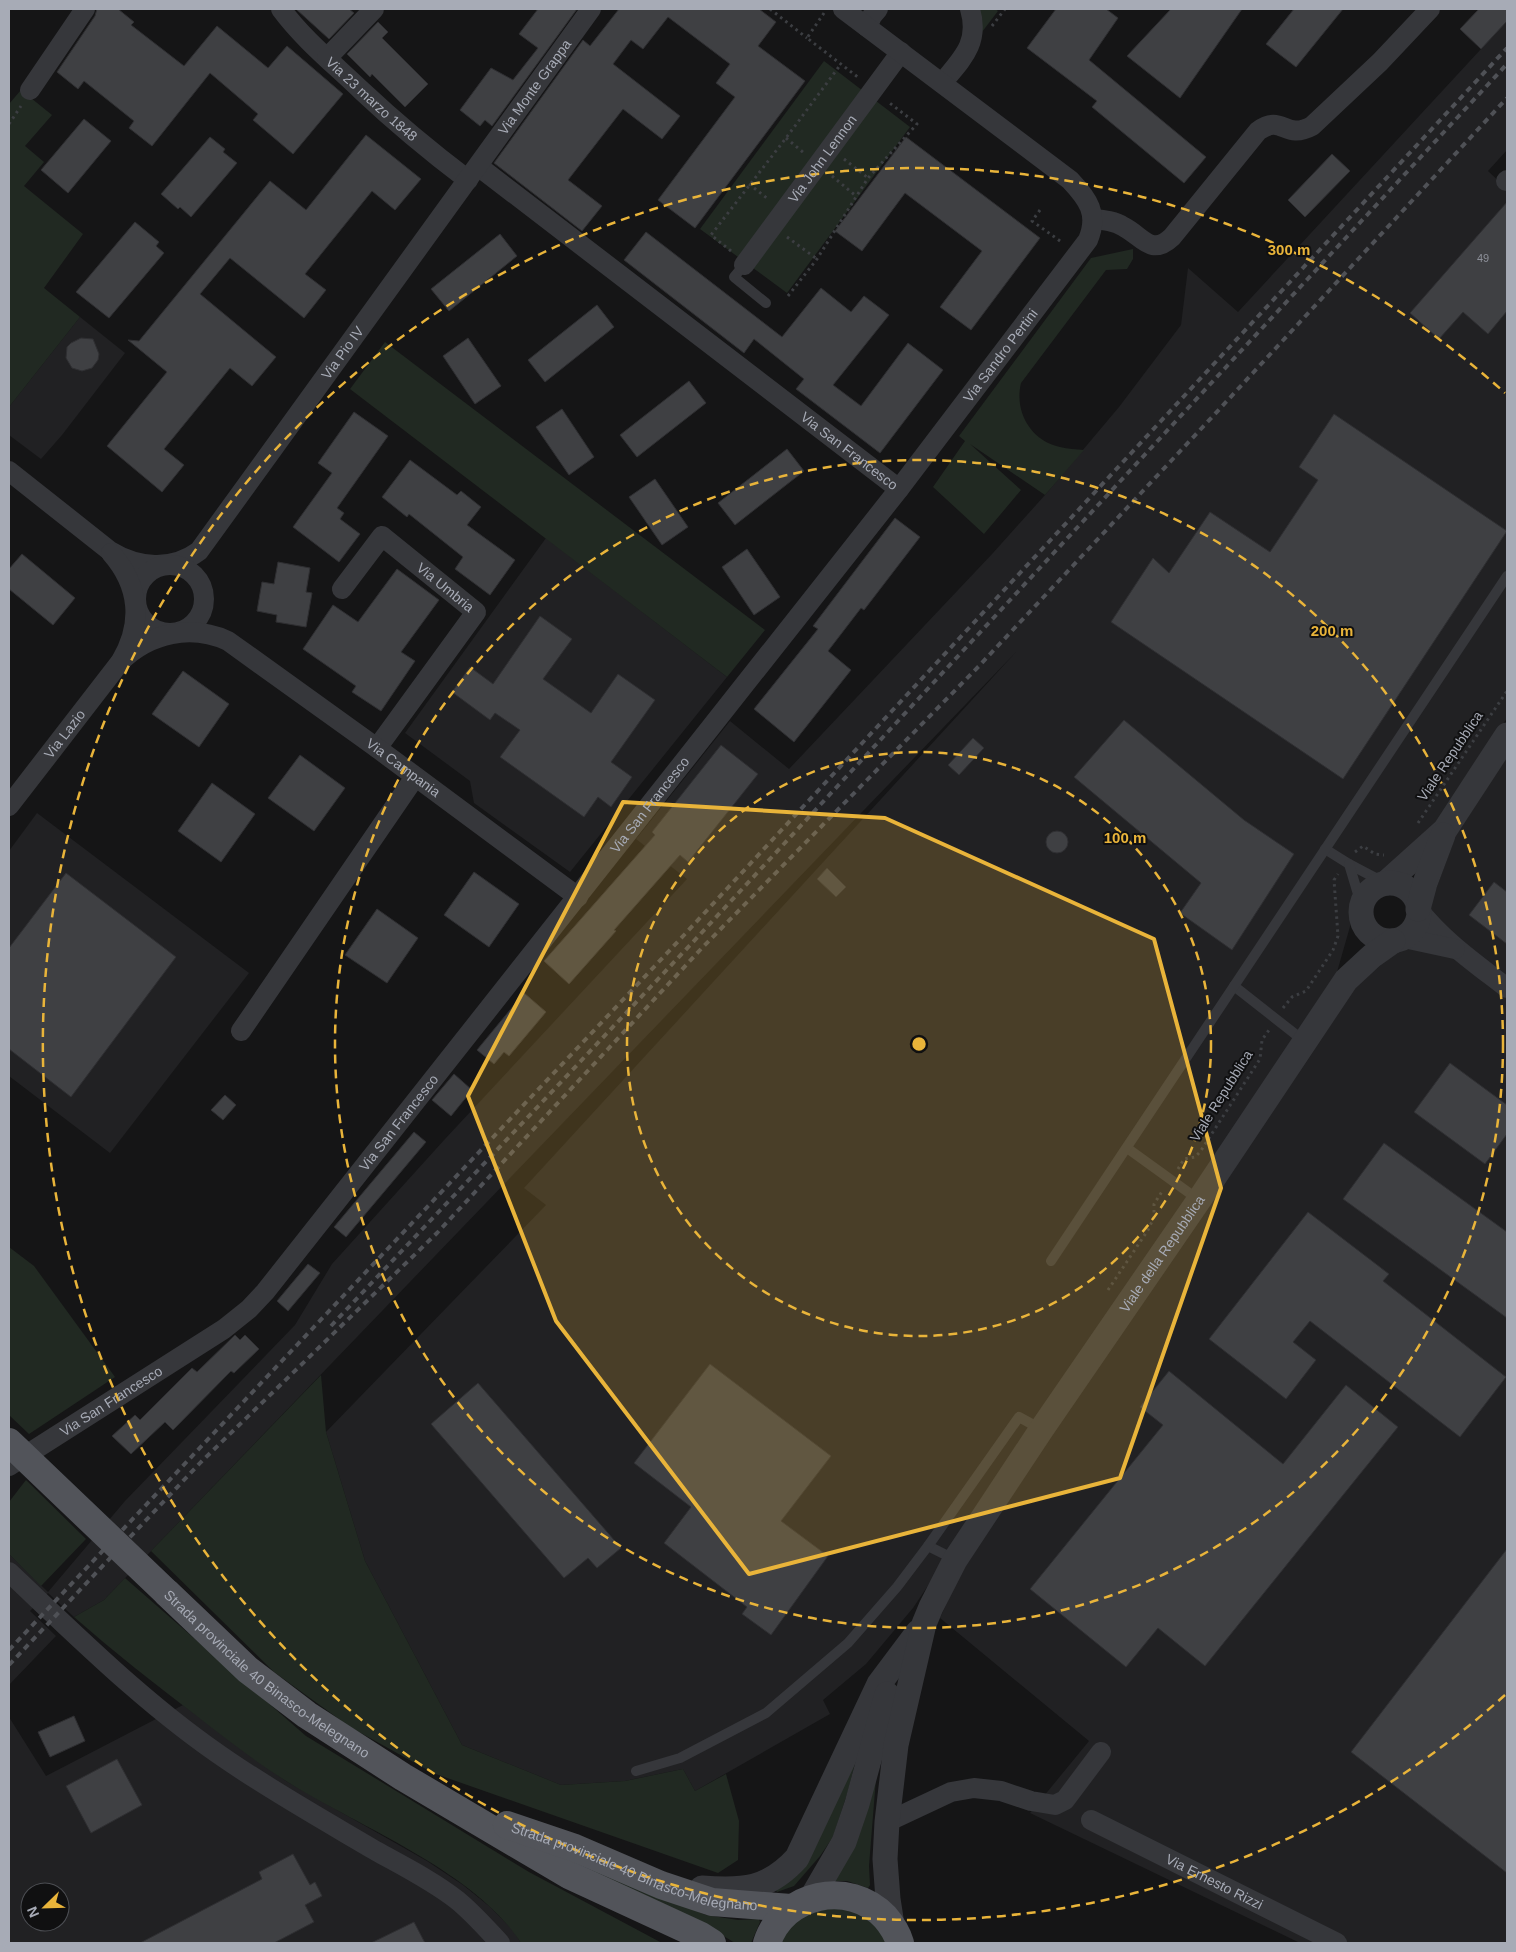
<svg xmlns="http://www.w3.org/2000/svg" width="1516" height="1952" font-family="Helvetica,sans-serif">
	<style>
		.built { fill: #212123; fill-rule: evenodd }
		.green { fill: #212922 }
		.building { fill: #3f4043; stroke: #2f2f32 }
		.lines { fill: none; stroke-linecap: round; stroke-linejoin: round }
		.path { stroke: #3c3e42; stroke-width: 3; stroke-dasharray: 2.5 4; stroke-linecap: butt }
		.service { stroke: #36373b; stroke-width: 10 }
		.minor { stroke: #36373b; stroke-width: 20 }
		.tertiary { stroke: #36373b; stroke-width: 25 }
		.primary { stroke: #52545a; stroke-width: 28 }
		.rail { stroke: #4f5156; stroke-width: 4; stroke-dasharray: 6 5; stroke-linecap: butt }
		.primary-bridge { stroke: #52545a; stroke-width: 28 }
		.marked { fill: #e9b43a; fill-opacity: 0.2; stroke: #e9b43a; stroke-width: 4; stroke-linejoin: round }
		.ring { fill: none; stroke: #e9b43a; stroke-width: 2.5; stroke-dasharray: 9 6 }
		.labels { text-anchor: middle; stroke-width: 4; stroke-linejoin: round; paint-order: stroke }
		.number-label { font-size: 11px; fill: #8d9099 }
		.street-label { font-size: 14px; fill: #a7abb6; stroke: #101011 }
		.centre { fill: #e9b43a; stroke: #101011; stroke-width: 2.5 }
		.ring-label { font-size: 15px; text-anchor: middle; font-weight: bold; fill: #e9b43a; stroke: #101011; stroke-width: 4; stroke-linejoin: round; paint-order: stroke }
	</style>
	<rect width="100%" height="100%" fill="#151516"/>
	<g class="built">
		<polygon points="1479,9 1507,9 1507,150 1488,171 1507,189 1507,718 1437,825 1385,874 1365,886 1353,904 1351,923 1337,972 913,1608 866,1664 823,1700 830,1714 695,1791 683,1769 625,1781 561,1785 462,1745 365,1561 326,1432 546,1205 524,1188 1016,652 104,1600 74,1617 48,1593 30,1611 56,1636 9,1685 9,1554 48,1592 125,1501 295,1325 332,1264 445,1139 687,879 636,839 730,721 789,769 993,553 1045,495 1119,407 1181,325 1188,268 1238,312 1481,49 1460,29"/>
		<polygon points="80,317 125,353 62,435 41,459 9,435 9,407"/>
		<polygon points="546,538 727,677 570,872 474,803 470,781 405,733"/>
		<polygon points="1507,757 1507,1943 1300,1943 1030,1813 1089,1741 940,1618 958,1579 976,1546 1356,986 1420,932 1456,835"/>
		<polygon points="37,813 249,973 110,1153 9,1076 9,851"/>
		<path d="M183,1705L286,1781L427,1861L463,1885L489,1906L513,1930L521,1943H9V1717L46,1776ZM30,1892H60V1922H30Z"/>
	</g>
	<g class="green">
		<polygon points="969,9 995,9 998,11 966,53"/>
		<polygon points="824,61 910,127 787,293 700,229"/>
		<polygon points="21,90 52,115 25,146 44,162 24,186 83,234 44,288 80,317 9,407 9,104"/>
		<path d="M1133,249V259L1127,269L1106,270L1021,383C1014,412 1031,441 1060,447C1068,449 1076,449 1084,450L1045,495L970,444L1021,490L984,534L933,487L965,441L959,436L1091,258Z"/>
		<polygon points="385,342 765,630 727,677 350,389"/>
		<polygon points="9,1247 34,1266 115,1377 29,1434 9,1415"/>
		<polygon points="321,1375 326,1432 365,1561 462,1745 561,1785 625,1781 683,1769 695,1791 726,1774 739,1821 738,1860 718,1873 433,1773 350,1727 274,1672 151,1551"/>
		<polygon points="26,1480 86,1539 41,1586 9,1554 9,1502"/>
		<path d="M125,1578L306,1736L529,1872L662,1943H521C475,1871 359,1827 286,1781C256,1762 226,1739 198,1717C156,1685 114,1652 74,1617L104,1600Z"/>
		<polygon points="855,1763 848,1791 833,1837 820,1856 794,1886 777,1892 776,1890"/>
		<polygon points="877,1766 869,1866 870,1885 868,1888 847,1881 835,1881"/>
		<polygon points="573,1861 706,1915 738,1920 759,1919 760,1922 751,1943 735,1943 717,1932 572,1866"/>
		<path d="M835,1906C858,1911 878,1920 886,1943H781C792,1918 809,1910 835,1906Z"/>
	</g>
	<g class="building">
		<polygon points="97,9 118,9 134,22 131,25 184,66 217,26 268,68 287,46 343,94 293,154 253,120 258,114 210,73 152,146 129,128 134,121 84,81 78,89 57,72 95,16"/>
		<polygon points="296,9 349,9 354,13 329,39"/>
		<polygon points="538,9 577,9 492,126 485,120 480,126 460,110 491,68 513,80 538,48 519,34"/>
		<polygon points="619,9 759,9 776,22 758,46 805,81 695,228 658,200 735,97 716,83 730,64 668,17 643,49 631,40 613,64 680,116 662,139 623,109 568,180 602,206 582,231 494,163 583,40 590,46"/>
		<polygon points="1056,9 1106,9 1118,18 1089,60 1206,157 1184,183 1092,107 1097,101 1027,48"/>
		<polygon points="1171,9 1242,9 1180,98 1127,56"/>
		<polygon points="1294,9 1343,9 1296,67 1266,44"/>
		<polygon points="1479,9 1507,9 1507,21 1481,49 1460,29"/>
		<polygon points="378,22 388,32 382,38 428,84 405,107 372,74 370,77 347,54"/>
		<polygon points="84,119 111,141 68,193 41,170"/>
		<polygon points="366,135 421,179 395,210 372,191 305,274 326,290 304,318 230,258 200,294 276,357 252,386 230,368 164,449 184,465 162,492 107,446 167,372 128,340 139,341 270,181 306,210"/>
		<polygon points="210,137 225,149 223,152 237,163 191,217 180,207 178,209 161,194"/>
		<polygon points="906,137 1040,238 971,330 940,307 982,251 905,193 862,251 835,231"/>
		<polygon points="1332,154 1350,171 1305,217 1288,200"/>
		<polygon points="1507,202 1507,311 1488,334 1463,312 1439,339 1410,313"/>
		<polygon points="135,222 159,242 156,246 164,253 109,318 76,292"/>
		<polygon points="646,232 782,337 821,288 851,312 864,296 889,315 833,385 861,406 908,343 943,370 880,453 796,389 804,379 754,339 744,353 624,260"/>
		<polygon points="500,234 517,256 449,311 431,289"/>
		<polygon points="597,305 614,327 545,382 528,360"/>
		<polygon points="81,338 93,339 99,354 98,360 92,368 82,371 72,368 66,358 67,347 71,343"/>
		<polygon points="468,338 501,386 475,404 443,356"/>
		<polygon points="689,381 706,403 637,457 620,435"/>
		<polygon points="562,409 594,457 569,475 536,427"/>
		<polygon points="354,412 388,436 337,508 344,513 340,519 360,534 339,562 293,527 332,473 318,463"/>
		<polygon points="1334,414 1507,531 1343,779 1111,622 1153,558 1169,573 1210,512 1270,552 1318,480 1299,467"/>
		<polygon points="787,449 804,471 735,525 718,503"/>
		<polygon points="410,460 457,495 461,491 481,507 467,525 515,560 490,595 455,569 463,557 409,514 407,517 382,497"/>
		<polygon points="655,479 688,527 662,545 629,497"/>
		<polygon points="895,518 920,537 864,610 861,608 828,651 851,670 794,742 754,709 818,629 813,626"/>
		<polygon points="747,549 780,597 754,615 722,567"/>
		<polygon points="22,554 75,598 53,625 9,589 9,569"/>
		<polygon points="278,562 310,568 306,592 312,593 306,627 276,622 277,615 257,611 262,582 274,584"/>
		<polygon points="397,569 439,600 401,652 415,661 381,711 352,692 356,686 303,649 333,605 358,622"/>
		<polygon points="540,616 572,639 543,679 591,713 618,674 655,700 611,762 632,777 611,807 598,797 584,817 500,757 520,730 495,713 490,720 452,692 470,667 493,684"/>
		<polygon points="183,671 229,704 199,747 152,714"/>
		<polygon points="1124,720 1244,820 1294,854 1232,950 1180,913 1201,883 1074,777"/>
		<polygon points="973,738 984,748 959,775 948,765"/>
		<polygon points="721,745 758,774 688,862 680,855 614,930 616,931 569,984 544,961 655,835 652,832"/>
		<polygon points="300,755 345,788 314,831 268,798"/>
		<polygon points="212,783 255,814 221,862 178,831"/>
		<circle cx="1057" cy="842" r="11"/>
		<polygon points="827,868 846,887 836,897 817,879"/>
		<polygon points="474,872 519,904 489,947 444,915"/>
		<polygon points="66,873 176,957 71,1097 9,1049 9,948"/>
		<polygon points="1494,882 1507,892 1507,944 1469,915"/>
		<polygon points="377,909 418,938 387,983 345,955"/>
		<polygon points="524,993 546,1012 509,1056 504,1052 494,1064 477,1050"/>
		<polygon points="1450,1063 1507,1105 1507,1134 1485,1164 1414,1112"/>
		<polygon points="454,1074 472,1090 451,1116 432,1100"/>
		<polygon points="225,1095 236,1105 223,1120 211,1110"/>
		<polygon points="414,1132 426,1142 346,1237 334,1227"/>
		<polygon points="1384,1143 1507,1232 1507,1318 1343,1199"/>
		<polygon points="1308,1212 1389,1274 1383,1281 1506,1377 1460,1437 1310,1321 1293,1342 1316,1360 1286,1399 1209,1339"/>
		<polygon points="308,1264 320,1273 288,1311 277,1301"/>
		<polygon points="235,1335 240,1340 245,1335 259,1349 234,1373 231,1371 173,1430 165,1422 131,1454 112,1436 135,1415 140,1420 192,1368 197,1372"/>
		<polygon points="710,1364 831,1456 781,1521 828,1556 771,1635 742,1614 747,1607 664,1543 691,1507 634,1463"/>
		<polygon points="1169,1371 1283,1464 1346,1385 1398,1427 1205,1666 1158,1628 1126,1667 1030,1589 1163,1425 1140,1407"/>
		<polygon points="478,1383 621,1548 597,1568 588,1558 564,1578 431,1424"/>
		<polygon points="1507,1549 1507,1873 1351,1752"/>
		<polygon points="74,1716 85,1741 50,1757 38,1732"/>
		<polygon points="117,1759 142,1805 91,1833 66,1786"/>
		<polygon points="293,1854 310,1885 315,1882 322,1896 305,1905 314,1922 274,1943 140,1943 262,1879 259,1872"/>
		<polygon points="414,1922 425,1943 371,1943"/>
	</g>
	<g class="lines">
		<g class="path">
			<polyline points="770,9 807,38"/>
			<polyline points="824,13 807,38 859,78"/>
			<polyline points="992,26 1005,9"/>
			<polyline points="9,124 21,106"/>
			<polyline points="786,138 804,153"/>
			<polyline points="844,159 868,178"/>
			<polyline points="832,176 856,196"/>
			<polyline points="749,184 768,199"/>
			<polyline points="1040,210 1032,221 1063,243"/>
			<polyline points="787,237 817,259"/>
			<polyline points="731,251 711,235 786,138 841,64"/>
			<polyline points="788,296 817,259 868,178 917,124 887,101"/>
			<polyline points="1418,823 1507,691"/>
			<polyline points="1355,852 1363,846 1375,854 1384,855"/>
			<polyline points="1283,1008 1292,997 1306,991 1333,950 1338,936 1334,880 1338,874"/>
			<polyline points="1178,1169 1184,1159 1195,1157 1200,1152 1260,1059 1262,1040 1269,1030"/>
			<polyline points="1108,1290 1148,1230 1154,1217 1154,1204 1163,1190"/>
		</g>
		<g class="service">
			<polyline points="744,265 734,277 766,303"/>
			<polyline points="1325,849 1349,864 1385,883"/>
			<polyline points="1349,864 1361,904"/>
			<polyline points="1234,986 1304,1041"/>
			<polyline points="1127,1148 1199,1200"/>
			<polyline points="1051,1261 1507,576"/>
			<polyline points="928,1546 954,1559"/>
			<polyline points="636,1771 680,1758 766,1713 848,1643 897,1587 928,1546 1019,1417 1041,1429"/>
		</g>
		<g class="minor">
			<path id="s1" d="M281,9C304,40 334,64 362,91C396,123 431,152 468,180"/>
			<polyline points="867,27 872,16 878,9"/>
			<polyline points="327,58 374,9"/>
			<path d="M942,83C962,59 980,43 970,9"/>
			<polyline points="30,90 85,9"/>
			<path id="s2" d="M478,166L899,489"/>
			<polyline points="1506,181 1507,180"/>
			<path d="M1093,219C1104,220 1115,221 1124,227C1142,236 1151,257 1172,237L1258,131C1283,113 1284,141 1312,126L1380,62L1430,9"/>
			<path id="s3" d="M744,265L901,52"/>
			<path id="s4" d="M9,471L110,551C138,568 172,571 199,551L591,9"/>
			<circle cx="170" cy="599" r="34"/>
			<path id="s5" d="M342,589L382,536L476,612L377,748"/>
			<path id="s6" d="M121,661C150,633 191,624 228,641L377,748L578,897"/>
			<path id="s7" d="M9,806L121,661C143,624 140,586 111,553"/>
			<path d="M1418,909C1443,941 1475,963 1507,988"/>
			<polyline points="1404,938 1455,949"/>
			<polyline points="241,1031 415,777"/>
			<path id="s8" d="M9,1466L224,1329L249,1309L265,1292L899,489L1088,240C1099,214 1088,199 1070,180L843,9"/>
			<path d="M9,1572C80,1639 149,1708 230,1762C277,1794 327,1822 376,1851C403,1866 433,1881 457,1900C473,1913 486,1928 500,1943"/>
			<path id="s9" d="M1091,1820L1337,1943"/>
			<polyline points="887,1822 951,1792 974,1788 1001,1791 1031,1801 1055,1805 1065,1800 1101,1752"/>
		</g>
		<g class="tertiary">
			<polyline points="1386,883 1445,830 1507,735"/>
			<circle cx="1390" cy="912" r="29"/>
			<polyline points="1418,909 1425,883 1443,835"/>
			<path d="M702,1888C743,1891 768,1890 797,1858L879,1684L918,1632"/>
			<polyline points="812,1897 844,1842 857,1804 887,1694"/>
			<path id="s10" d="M892,1925L888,1899L885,1859L887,1822L896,1745L924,1624L931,1607L955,1560L1041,1430L1199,1200L1346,980L1372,956L1393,941"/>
		</g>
		<g class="primary">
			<path id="s11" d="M167,1593L248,1670L307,1715L403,1777L569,1875L701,1936L712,1943"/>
			<path id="s12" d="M507,1825L575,1848L661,1885L712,1902L791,1908"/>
			<path d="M767,1943C783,1893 849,1879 885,1917C892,1925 897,1933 900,1943"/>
		</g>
		<g class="rail">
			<polyline points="331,1326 693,942 1507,64"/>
			<polyline points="9,1650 685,934 1507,48"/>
			<polyline points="9,1665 201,1462 437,1233 701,949 979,666 1214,415 1507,98"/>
		</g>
		<polyline class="primary-bridge" points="9,1442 167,1593"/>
	</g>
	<path class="marked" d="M623,802L885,818L1154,939L1221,1188L1120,1478L749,1574L556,1321L468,1096Z"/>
	<g class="ring">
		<circle cx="919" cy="1044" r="292"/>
		<circle cx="919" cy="1044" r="584"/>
		<path d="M1505 1695A876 876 0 1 1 1505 393"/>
	</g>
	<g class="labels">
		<g class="number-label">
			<text x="1483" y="262">49</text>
		</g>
		<g class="street-label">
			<text dy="5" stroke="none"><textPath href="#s4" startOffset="796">Via Monte Grappa</textPath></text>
			<text dy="5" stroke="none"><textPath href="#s1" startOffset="128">Via 23 marzo 1848</textPath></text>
			<text dy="5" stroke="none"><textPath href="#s3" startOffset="132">Via John Lennon</textPath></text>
			<text dy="5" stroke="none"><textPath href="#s4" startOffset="468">Via Pio IV</textPath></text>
			<text dy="5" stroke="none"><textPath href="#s8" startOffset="1501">Via Sandro Pertini</textPath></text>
			<text dy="5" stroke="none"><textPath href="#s2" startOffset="468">Via San Francesco</textPath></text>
			<text dy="5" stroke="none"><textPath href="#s5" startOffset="148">Via Umbria</textPath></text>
			<text dy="5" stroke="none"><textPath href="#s7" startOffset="91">Via Lazio</textPath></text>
			<text transform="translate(1450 756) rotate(-56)" y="5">Viale Repubblica</text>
			<text dy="5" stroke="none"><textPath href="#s6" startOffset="332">Via Campania</textPath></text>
			<text dy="5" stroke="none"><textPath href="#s8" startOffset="931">Via San Francesco</textPath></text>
			<text transform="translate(1221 1096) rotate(-58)" y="5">Viale Repubblica</text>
			<text dy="5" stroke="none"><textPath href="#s8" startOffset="526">Via San Francesco</textPath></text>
			<text dy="5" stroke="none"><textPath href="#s10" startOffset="746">Viale della Repubblica</textPath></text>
			<text dy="5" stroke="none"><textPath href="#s8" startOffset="121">Via San Francesco</textPath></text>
			<text dy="5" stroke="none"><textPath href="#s11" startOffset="129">Strada provinciale 40 Binasco-Melegnano</textPath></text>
			<text dy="5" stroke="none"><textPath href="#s12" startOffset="135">Strada provinciale 40 Binasco-Melegnano</textPath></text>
			<text dy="5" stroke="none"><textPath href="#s9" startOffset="138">Via Ernesto Rizzi</textPath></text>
		</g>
	</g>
	<circle cx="919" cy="1044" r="8" class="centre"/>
	<g class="ring-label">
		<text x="1289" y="255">300 m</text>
		<text x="1332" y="636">200 m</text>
		<text x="1125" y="843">100 m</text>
	</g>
	<rect width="1516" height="1952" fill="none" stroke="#a7abb6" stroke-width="20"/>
	<g transform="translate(45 1907) rotate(247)"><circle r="24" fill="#101011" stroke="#4c4e53"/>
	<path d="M0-4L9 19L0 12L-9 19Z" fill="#e9b43a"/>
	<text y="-8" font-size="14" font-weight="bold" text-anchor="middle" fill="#a7abb6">N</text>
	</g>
</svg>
